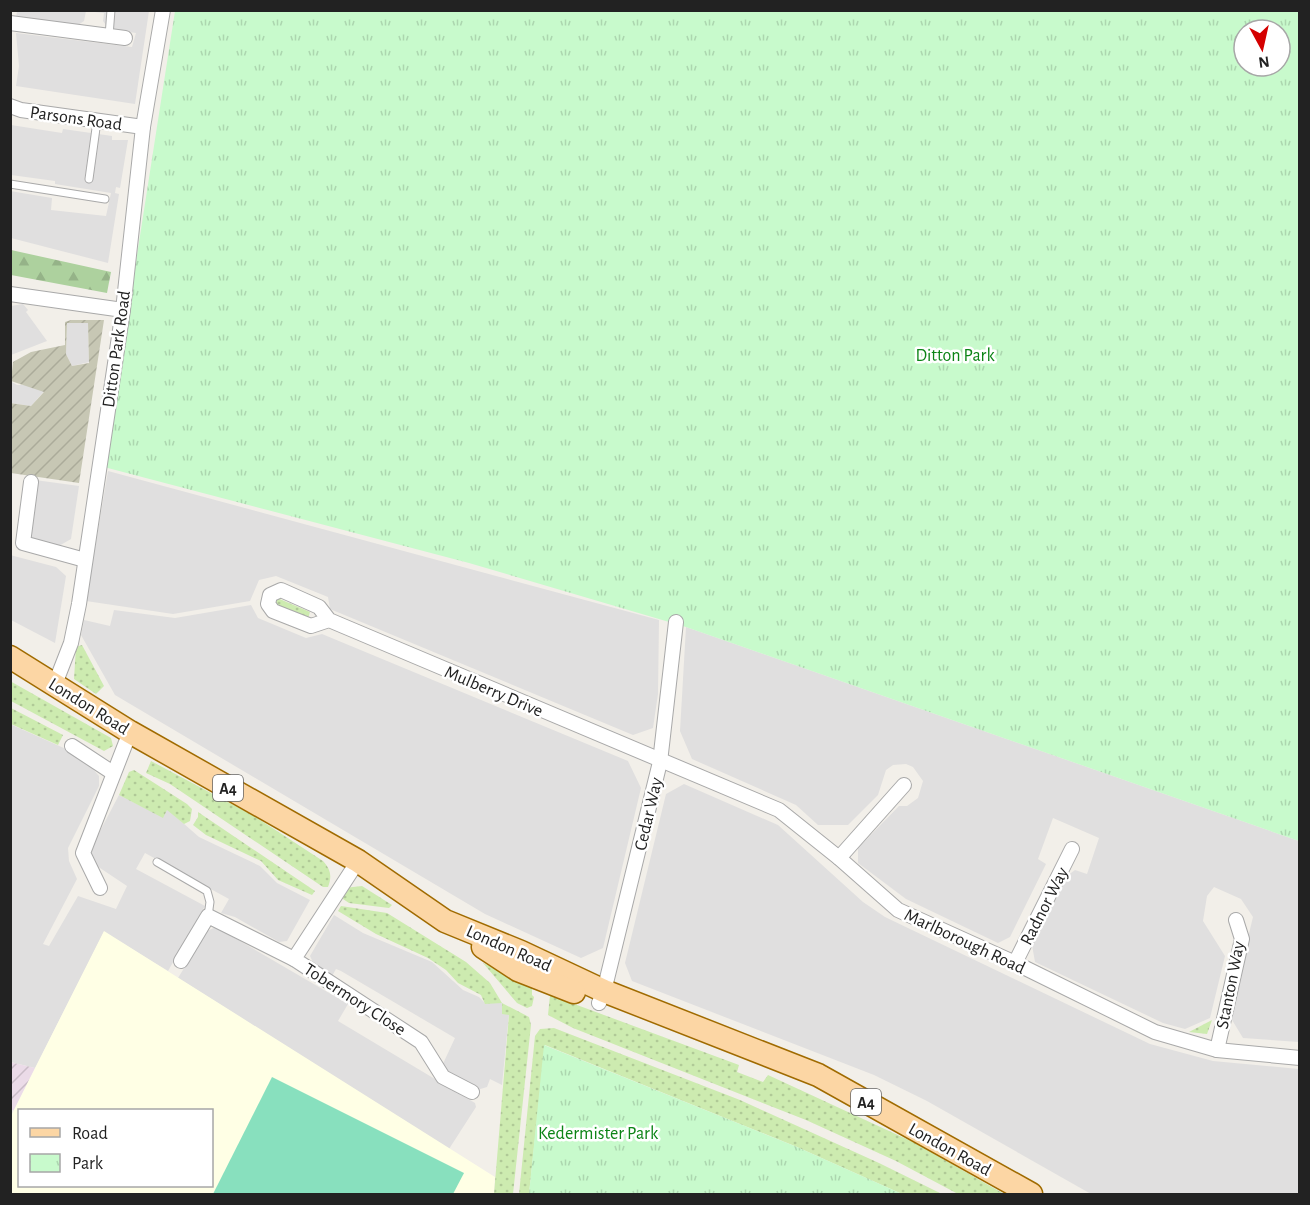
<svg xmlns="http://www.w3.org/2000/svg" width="1310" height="1205" font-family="'Alegreya Sans',sans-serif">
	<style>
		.residential { fill: #e0dfdf }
		.industrial { fill: url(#industrial-furrows) }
		.education { fill: #ffffe5; fill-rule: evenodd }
		.construction { fill: url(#construction-furrows); fill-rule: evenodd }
		.grass { fill: url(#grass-dots) }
		.forest { fill: url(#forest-firs) }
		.park { fill: url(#park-tufts); fill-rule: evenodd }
		.pitch { fill: #88e0be }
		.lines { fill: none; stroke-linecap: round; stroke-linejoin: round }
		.lane-casing { stroke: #a9a9a9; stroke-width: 9 }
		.street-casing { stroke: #a9a9a9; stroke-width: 16 }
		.primary-casing { stroke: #a06b00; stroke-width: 25 }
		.lane { stroke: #fff; stroke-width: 7 }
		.street { stroke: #fff; stroke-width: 14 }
		.primary { stroke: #fcd6a4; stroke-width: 22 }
		.labels { text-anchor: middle; stroke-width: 5; stroke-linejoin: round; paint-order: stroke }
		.shield { fill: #fff; stroke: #646464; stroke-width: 1.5 }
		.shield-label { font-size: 16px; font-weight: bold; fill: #222 }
		.street-label { font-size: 18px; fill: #222; stroke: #fff }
		.park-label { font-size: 18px; fill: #0c8416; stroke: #fff }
	</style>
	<defs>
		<pattern id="industrial-furrows" width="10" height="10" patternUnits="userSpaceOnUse" patternTransform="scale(1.5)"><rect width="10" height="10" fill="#ebdbe8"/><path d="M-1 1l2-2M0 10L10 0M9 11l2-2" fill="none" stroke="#c9bcc7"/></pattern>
		<pattern id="construction-furrows" width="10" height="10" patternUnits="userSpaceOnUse" patternTransform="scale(1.5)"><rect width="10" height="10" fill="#c7c7b4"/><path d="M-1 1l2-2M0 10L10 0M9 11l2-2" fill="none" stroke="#abab9a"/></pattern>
		<pattern id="grass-dots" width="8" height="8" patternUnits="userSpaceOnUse" patternTransform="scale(1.5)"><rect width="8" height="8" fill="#cdebb0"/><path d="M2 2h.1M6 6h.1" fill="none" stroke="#b0c997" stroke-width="1.8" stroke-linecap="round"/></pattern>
		<pattern id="forest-firs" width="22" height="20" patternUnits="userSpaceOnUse" patternTransform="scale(1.5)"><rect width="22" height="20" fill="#add19e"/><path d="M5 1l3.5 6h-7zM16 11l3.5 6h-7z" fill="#95b388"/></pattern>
		<pattern id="park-tufts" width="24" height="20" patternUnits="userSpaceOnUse" patternTransform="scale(1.5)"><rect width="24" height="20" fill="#c8facc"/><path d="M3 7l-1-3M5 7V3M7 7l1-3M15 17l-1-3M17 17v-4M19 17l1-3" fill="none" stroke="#acd6af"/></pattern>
	</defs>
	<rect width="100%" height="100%" fill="#f2efe9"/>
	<g class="residential">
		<polygon points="17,11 86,11 84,21 78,25 16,18"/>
		<polygon points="86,11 149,11 135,104 16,86 19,66 16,33 132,47 136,33 109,29 103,21 104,13"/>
		<polygon points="11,125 62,133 63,129 112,136 112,140 128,140 120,188 116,187 115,193 119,194 108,263 11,238 10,191 52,198 51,210 106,216 111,193 55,184 55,181 11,175 11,177"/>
		<polygon points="23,304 28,310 26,312 47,341 11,355 11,306"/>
		<polygon points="88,322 89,362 72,366 66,354 67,323"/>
		<polygon points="10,381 17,385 28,385 44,391 31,406 11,403"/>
		<polygon points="108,471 659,620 658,694 653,728 633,735 330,609 328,597 276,576 259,580 250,601 173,614 86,601"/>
		<polygon points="35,480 79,486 71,539 57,547 32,541 27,532"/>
		<polygon points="10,555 56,567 66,576 55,643 11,620"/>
		<polygon points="251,605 258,618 306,638 322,634 628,761 641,788 603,948 581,958 485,914 115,695 81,635 84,620 110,626 114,610 175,618"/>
		<polygon points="686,627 1299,841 1299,1042 1243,1038 1229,1015 1253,917 1241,899 1214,887 1207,896 1203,921 1225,956 1210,1018 1185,1029 1163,1023 1035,962 1032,945 1067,876 1075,870 1087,874 1099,838 1053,818 1038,859 1046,864 1010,937 998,943 906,899 858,863 858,848 899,806 907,806 918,798 923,781 913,767 906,764 893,765 886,770 878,795 848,825 818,825 796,805 692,759 680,731"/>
		<polygon points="10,724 66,749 93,765 92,768 99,776 99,786 68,848 69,861 77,879 43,944 49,946 78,896 116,909 127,886 94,864 89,852 119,795 163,817 167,809 199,837 260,866 277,883 310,900 287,941 279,942 235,917 221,913 229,899 145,853 136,869 205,906 168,971 104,932 35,1068 11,1062"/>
		<polygon points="684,784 778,825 863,902 885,917 1150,1044 1213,1061 1299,1069 1299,1194 1091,1194 927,1101 874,1075 632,981 625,963 666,794"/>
		<polygon points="334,915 363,933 432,962 463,990 479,997 485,1003 502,1003 509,1014 502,1085 490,1079 487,1087 477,1090 441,1068 455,1038 341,971 336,969 331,978 317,970 319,967 313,962 310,956"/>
		<polygon points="216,927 348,1004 338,1021 475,1103 476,1107 449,1149 178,978 207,931"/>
	</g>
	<polygon class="industrial" points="10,1062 35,1068 14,1110 11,1110"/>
	<path class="education" d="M104,931L495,1177L494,1194H11V1116ZM20,1110H212V1186H20Z"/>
	<path class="construction" d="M71,320H104L79,483L11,473L10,403L31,406L44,392L11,381L13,362L31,352L65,345V322ZM67,323H88L89,363L72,366L66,354Z"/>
	<g class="grass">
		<polygon points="275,597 310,612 308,619 272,604"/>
		<polygon points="82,645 104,686 96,694 74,679 76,647"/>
		<polygon points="10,681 111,738 113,746 104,751 11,701"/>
		<polygon points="11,708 63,735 58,745 11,724"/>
		<path d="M151,761L254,816L323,861C331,870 332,876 328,887H323L170,784L146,773Z"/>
		<polygon points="134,770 187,804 192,809 190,821 184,824 167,810 163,818 119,795 129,772"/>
		<polygon points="198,812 315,891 312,895 278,880 261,861 206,835 193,825 198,817"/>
		<polygon points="362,886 392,905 389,908 349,903 337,895 344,888"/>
		<polygon points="341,906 387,913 466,962 490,983 502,1003 529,1017 531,1025 513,1194 494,1194 509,1015 502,1014 502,1003 485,1004 481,995 458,983 446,970 428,958 376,934 338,911"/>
		<polygon points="483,963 532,986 532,995 534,997 532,1006 527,1008 517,1003"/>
		<polygon points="550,995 739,1065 737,1072 763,1082 768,1075 915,1143 1004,1194 958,1194 896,1161 806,1120 573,1028 548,1015"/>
		<polygon points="1212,1020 1207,1034 1189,1032"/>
		<polygon points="554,1028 740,1100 879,1163 942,1194 902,1194 797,1147 545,1045 529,1194 519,1194 535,1036 540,1029"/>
	</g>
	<polygon class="forest" points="11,250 111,272 107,293 11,275"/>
	<g class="park">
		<path d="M175,11H1299V841L686,627L469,563L104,467ZM1244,30H1280V66H1244Z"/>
		<polygon points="544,1045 797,1147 902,1194 529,1194"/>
	</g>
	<polygon class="pitch" points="272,1077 464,1173 453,1194 213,1194"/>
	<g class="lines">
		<g class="lane-casing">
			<g id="lane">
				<polyline points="109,36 111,10"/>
				<polyline points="89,179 97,121"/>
				<polyline points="10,184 105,199"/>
				<polyline points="157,862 207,891 210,902 208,916"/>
			</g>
		</g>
		<g class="street-casing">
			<g id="street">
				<polyline points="10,23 125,38"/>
				<polyline points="10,106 21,110 143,127"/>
				<polyline points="10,294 123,310"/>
				<polyline points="31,482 23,543 85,560"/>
				<polyline points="329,620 319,607 281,590 270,595 268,604 273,611 311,626 329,620 779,810 839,858 898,910 1015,963 1155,1032 1217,1050 1300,1058"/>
				<polyline points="55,684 71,643 79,604 123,310 143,127 163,10"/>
				<polyline points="72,746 113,773"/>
				<polyline points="839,858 904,785"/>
				<polyline points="358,861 294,959 421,1042 443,1077 472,1092"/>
				<polyline points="100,888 83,853 130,732"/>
				<polyline points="181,961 208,916 294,959"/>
				<polyline points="1015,963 1072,849"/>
				<polyline points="599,1003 604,991 660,762 676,622"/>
				<polyline points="1217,1050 1242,939 1236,920"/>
			</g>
		</g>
		<g class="primary-casing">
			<g id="primary">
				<polyline points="10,657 130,732 358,861 445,921 521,952 604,991 818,1075 1031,1194"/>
				<polyline points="483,947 518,970 574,992"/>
			</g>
		</g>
		<use href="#lane" class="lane"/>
		<use href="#street" class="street"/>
		<use href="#primary" class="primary"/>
	</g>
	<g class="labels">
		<g class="shield">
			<rect x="213" y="775" width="30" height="26" rx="4.5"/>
			<rect x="851" y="1089" width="30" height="26" rx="4.5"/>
		</g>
		<g class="shield-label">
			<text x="228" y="794">A4</text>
			<text x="866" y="1108">A4</text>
		</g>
		<g class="street-label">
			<text transform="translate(76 118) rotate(8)" y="6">Parsons Road</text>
			<text transform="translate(116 349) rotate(-82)" y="6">Ditton Park Road</text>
			<text transform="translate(494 691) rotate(23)" y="6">Mulberry Drive</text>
			<text transform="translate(89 706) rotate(32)" y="6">London Road</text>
			<text transform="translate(648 814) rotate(-77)" y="6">Cedar Way</text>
			<text transform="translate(1044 906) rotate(-63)" y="6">Radnor Way</text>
			<text transform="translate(965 941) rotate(25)" y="6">Marlborough Road</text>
			<text transform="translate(509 948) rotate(24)" y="6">London Road</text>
			<text transform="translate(1230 985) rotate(-79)" y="6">Stanton Way</text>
			<text transform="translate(355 999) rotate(33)" y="6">Tobermory Close</text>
			<text transform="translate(950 1149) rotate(29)" y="6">London Road</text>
		</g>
		<g class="park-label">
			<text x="955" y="361">Ditton Park</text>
			<text x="598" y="1139">Kedermister Park</text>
		</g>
	</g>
	<rect width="1310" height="1205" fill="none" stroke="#222222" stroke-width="24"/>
	<rect x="18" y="1109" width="195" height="78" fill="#ffffff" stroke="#a7a7a7" stroke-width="1.5"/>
	<rect x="30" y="1128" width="30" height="9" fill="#fcd6a4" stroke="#a7a7a7" stroke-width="1.5"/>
	<text x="72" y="1139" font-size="18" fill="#222222">Road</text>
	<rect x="30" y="1154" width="30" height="18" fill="url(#park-tufts)" stroke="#a7a7a7" stroke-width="1.5"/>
	<text x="72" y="1169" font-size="18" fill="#222222">Park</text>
	<g transform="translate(1262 48) rotate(172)"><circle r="28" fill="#ffffff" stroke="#a7a7a7" stroke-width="1.5"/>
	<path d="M0-4.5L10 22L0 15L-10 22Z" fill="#d40000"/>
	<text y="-9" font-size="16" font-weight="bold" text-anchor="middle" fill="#222222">N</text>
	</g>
</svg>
